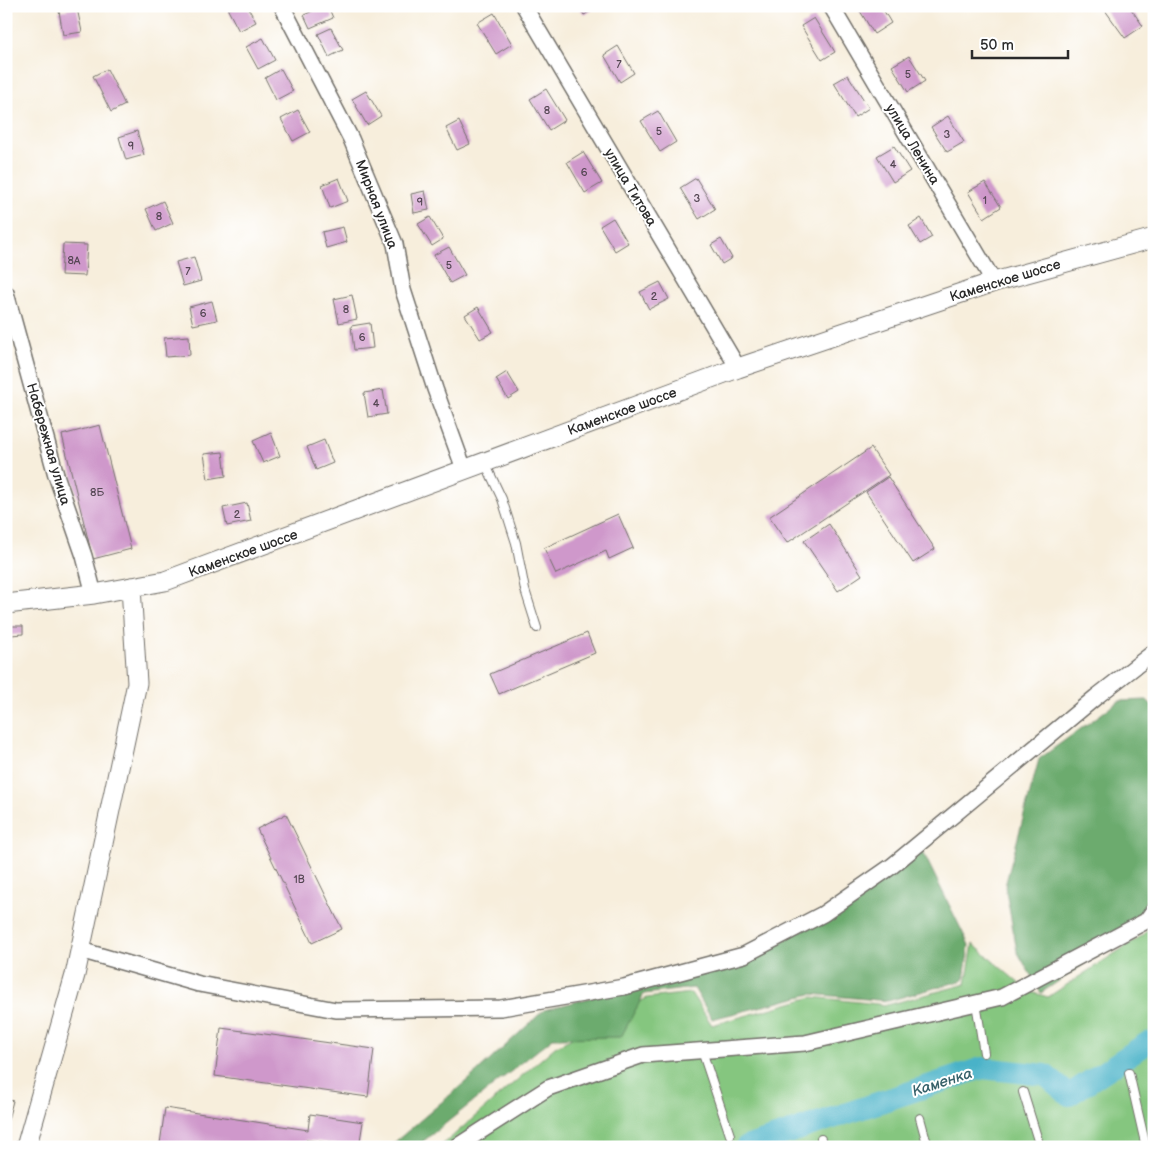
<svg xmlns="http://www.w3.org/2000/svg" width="1160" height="1153" font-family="'Balsamiq Sans',sans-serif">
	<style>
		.green { fill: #85c67f; stroke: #587855 }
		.forest { fill: #6cab6e; stroke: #4c6b4c }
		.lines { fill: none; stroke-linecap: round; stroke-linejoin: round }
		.river { stroke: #49b2c8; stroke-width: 22 }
		.building { fill: #cf98cb }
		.service-casing { stroke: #726f69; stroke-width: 10 }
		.minor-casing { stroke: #726f69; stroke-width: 18 }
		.tertiary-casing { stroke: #726f69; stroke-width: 21 }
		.service { stroke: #fff; stroke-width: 8 }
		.minor { stroke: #fff; stroke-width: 15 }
		.tertiary { stroke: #fff; stroke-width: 19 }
		.labels { text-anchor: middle; stroke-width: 4; stroke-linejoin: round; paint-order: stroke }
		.number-label { font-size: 11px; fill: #544653 }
		.street-label { font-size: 14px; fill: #2b2b2b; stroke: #fff }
		.water-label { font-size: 15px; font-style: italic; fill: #37616a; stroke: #fff }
	</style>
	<rect width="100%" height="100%" fill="#fff"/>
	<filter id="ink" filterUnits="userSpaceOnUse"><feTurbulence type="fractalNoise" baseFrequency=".02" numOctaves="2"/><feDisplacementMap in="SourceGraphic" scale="10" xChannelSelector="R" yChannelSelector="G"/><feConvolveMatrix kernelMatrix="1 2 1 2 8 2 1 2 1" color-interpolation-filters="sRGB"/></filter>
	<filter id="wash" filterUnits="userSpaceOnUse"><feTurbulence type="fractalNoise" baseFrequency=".0096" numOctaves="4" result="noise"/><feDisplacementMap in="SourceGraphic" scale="20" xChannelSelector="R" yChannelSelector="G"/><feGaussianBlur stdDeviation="1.12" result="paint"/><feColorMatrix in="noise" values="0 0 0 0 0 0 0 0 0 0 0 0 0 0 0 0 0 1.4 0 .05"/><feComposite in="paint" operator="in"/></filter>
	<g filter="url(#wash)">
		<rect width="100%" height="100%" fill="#f7eedc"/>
		<g class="green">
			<polygon points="1154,921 1154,1035 1148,1036 1071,1087 1047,1069 985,1061 730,1147 440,1147 555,1047 647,998 691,993 712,1025 812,997 887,1005 966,984 973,944 1028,991 1048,997 1143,935"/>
			<polygon points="1154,1047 1154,1147 771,1147 982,1075 1040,1082 1070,1102 1147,1048"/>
		</g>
		<g class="forest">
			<polygon points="1147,700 1154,707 1154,901 1134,930 1041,993 1017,951 1005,886 1039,759 1119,701"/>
			<polygon points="922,850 969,945 964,980 888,1001 811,994 712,1019 694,988 644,994 621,1037 553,1038 416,1147 389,1147 477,1072 544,1010 631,987 735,967 837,911"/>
		</g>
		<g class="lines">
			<polyline class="river" points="746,1147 982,1068 1045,1075 1069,1095 1147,1043 1154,1042"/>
		</g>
		<g id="blocks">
			<g class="building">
				<polygon points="234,6 247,6 256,22 239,31 228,10"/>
				<polygon points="323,6 328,6 333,18 310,28 304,15"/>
				<polygon points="579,6 599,6 584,15"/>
				<polygon points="857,6 881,6 891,23 874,34"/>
				<polygon points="1102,6 1129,6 1143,26 1125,38"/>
				<polygon points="77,8 82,32 63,35 59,11"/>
				<polygon points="494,13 512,44 496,54 477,23"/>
				<polygon points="814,18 835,52 822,60 801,26"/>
				<polygon points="331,28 343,50 329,57 318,34"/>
				<polygon points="263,38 275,60 258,69 246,47"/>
				<polygon points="618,46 634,73 620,82 604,55"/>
				<polygon points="909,56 925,81 908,92 892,66"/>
				<polygon points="107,69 125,105 111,112 93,76"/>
				<polygon points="281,69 293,91 276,100 265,78"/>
				<polygon points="848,75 869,108 855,117 834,83"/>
				<polygon points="546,89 565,120 549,130 530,99"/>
				<polygon points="366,91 381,116 367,125 352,99"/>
				<polygon points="298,110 310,132 293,141 281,119"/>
				<polygon points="658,111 676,142 660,152 641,121"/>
				<polygon points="948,116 964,142 947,152 931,127"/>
				<polygon points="459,121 470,144 457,150 446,128"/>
				<polygon points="137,131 144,155 126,160 119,137"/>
				<polygon points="894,146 910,171 893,182 877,156"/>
				<polygon points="583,152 602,183 585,193 567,162"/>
				<polygon points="339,178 348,201 330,208 322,185"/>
				<polygon points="696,178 715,209 699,219 680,188"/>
				<polygon points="985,182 1001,207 984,218 968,192"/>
				<polygon points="425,191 429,210 414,213 411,194"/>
				<polygon points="163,201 173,223 156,231 146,209"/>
				<polygon points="430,217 443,239 432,246 418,224"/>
				<polygon points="613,218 628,243 615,251 600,226"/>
				<polygon points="921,218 932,237 920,244 909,226"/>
				<polygon points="343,227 347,242 326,248 322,232"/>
				<polygon points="721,239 732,258 722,264 711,245"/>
				<polygon points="63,244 87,245 85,276 61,275"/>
				<polygon points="449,247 465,275 450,283 434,255"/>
				<polygon points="194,257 201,281 183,286 176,262"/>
				<polygon points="660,282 669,299 649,309 640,292"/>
				<polygon points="352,295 357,319 339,323 334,299"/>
				<polygon points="212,301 217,320 193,325 189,307"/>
				<polygon points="478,307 493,332 480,339 465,315"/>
				<polygon points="370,323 373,348 354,350 351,326"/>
				<polygon points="189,336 190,355 166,357 164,338"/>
				<polygon points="507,372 519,392 508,399 496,379"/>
				<polygon points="383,390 387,414 368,417 364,393"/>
				<polygon points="100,425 131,549 93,559 62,435"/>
				<polygon points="271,433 280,456 263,463 253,441"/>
				<polygon points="324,440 333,463 316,470 307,447"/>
				<polygon points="871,448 889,475 787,543 769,517"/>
				<polygon points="223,452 226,476 208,479 204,454"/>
				<polygon points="888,477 935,549 913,563 866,492"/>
				<polygon points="247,503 251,521 227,526 223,508"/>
				<polygon points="618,514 633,548 609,559 606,551 556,574 544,548"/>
				<polygon points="829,524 862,575 838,591 804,541"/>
				<polygon points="6,626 23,626 23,634 11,635 12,640 6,641"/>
				<polygon points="587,633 595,653 499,694 490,674"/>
				<polygon points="286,814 342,929 312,943 257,829"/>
				<polygon points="221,1028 374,1049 368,1097 215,1076"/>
				<polygon points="6,1099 13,1101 7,1123 6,1123"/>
				<polygon points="165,1108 308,1130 310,1114 363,1122 359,1147 306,1140 305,1147 179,1147 160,1144"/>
			</g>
		</g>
	</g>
	<g filter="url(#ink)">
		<use href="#blocks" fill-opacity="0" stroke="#726f69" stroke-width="1"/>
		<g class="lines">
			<g class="service-casing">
				<g id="service">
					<polyline points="485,463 502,499 516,543 525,590 537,628"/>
					<polyline points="976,1003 984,1053"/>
					<polyline points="702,1051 730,1135"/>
					<polyline points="1129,1073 1146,1147"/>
					<polyline points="1023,1092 1040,1147"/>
					<polyline points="920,1118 928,1147"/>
					<polyline points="821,1139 822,1147"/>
				</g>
			</g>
			<g class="minor-casing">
				<g id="minor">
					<polyline points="282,6 351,139 395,244 403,290 435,389 464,469"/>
					<polyline points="524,6 738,368"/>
					<polyline points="831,6 994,282"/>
					<polyline points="6,293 56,475 84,556 94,594"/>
					<polyline points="80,950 199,984 336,1010 501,1008 624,987 744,955 823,914 892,866 1096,697 1154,652"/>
					<polyline points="456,1147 548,1088 643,1055 805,1043 1002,997 1146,921 1154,910"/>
				</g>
			</g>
			<g class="tertiary-casing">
				<g id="tertiary">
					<polyline points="6,604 94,594 165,581 738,368 994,282 1154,238"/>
					<polyline points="26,1147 75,975 137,683 131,587"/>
				</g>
			</g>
			<use href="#service" class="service"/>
			<use href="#minor" class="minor"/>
			<use href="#tertiary" class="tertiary"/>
		</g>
	</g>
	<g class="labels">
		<g class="number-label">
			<text x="619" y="68">7</text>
			<text x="908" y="78">5</text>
			<text x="547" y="114">8</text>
			<text x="659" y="135">5</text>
			<text x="947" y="138">3</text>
			<text x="131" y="150">9</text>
			<text x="893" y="168">4</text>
			<text x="584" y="176">6</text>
			<text x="697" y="202">3</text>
			<text x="985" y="204">1</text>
			<text x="420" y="206">9</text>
			<text x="159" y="220">8</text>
			<text x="74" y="264">8А</text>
			<text x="449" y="269">5</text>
			<text x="188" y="275">7</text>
			<text x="654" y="300">2</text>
			<text x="346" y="313">8</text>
			<text x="203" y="317">6</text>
			<text x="362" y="341">6</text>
			<text x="376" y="407">4</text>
			<text x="97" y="496">8Б</text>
			<text x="237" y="518">2</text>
			<text x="299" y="883">1В</text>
		</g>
		<g class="street-label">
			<text transform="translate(913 144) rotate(59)" y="5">улица Ленина</text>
			<text transform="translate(631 187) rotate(59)" y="5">улица Титова</text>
			<text transform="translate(377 204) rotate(69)" y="5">Мирная улица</text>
			<text transform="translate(1005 280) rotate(-17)" y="5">Каменское шоссе</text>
			<text transform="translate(622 411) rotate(-20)" y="5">Каменское шоссе</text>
			<text transform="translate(49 444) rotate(74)" y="5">Набережная улица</text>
			<text transform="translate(243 553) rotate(-20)" y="5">Каменское шоссе</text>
		</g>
		<g class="water-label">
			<text transform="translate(942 1082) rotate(-18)" y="5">Каменка</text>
		</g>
	</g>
	<rect width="1160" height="1153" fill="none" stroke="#fff" stroke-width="25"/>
	<path d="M972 50v8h96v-8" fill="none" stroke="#2b2b2b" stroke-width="2.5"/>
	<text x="980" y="50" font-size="15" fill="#2b2b2b" stroke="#ffffff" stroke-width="4" paint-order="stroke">50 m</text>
</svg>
